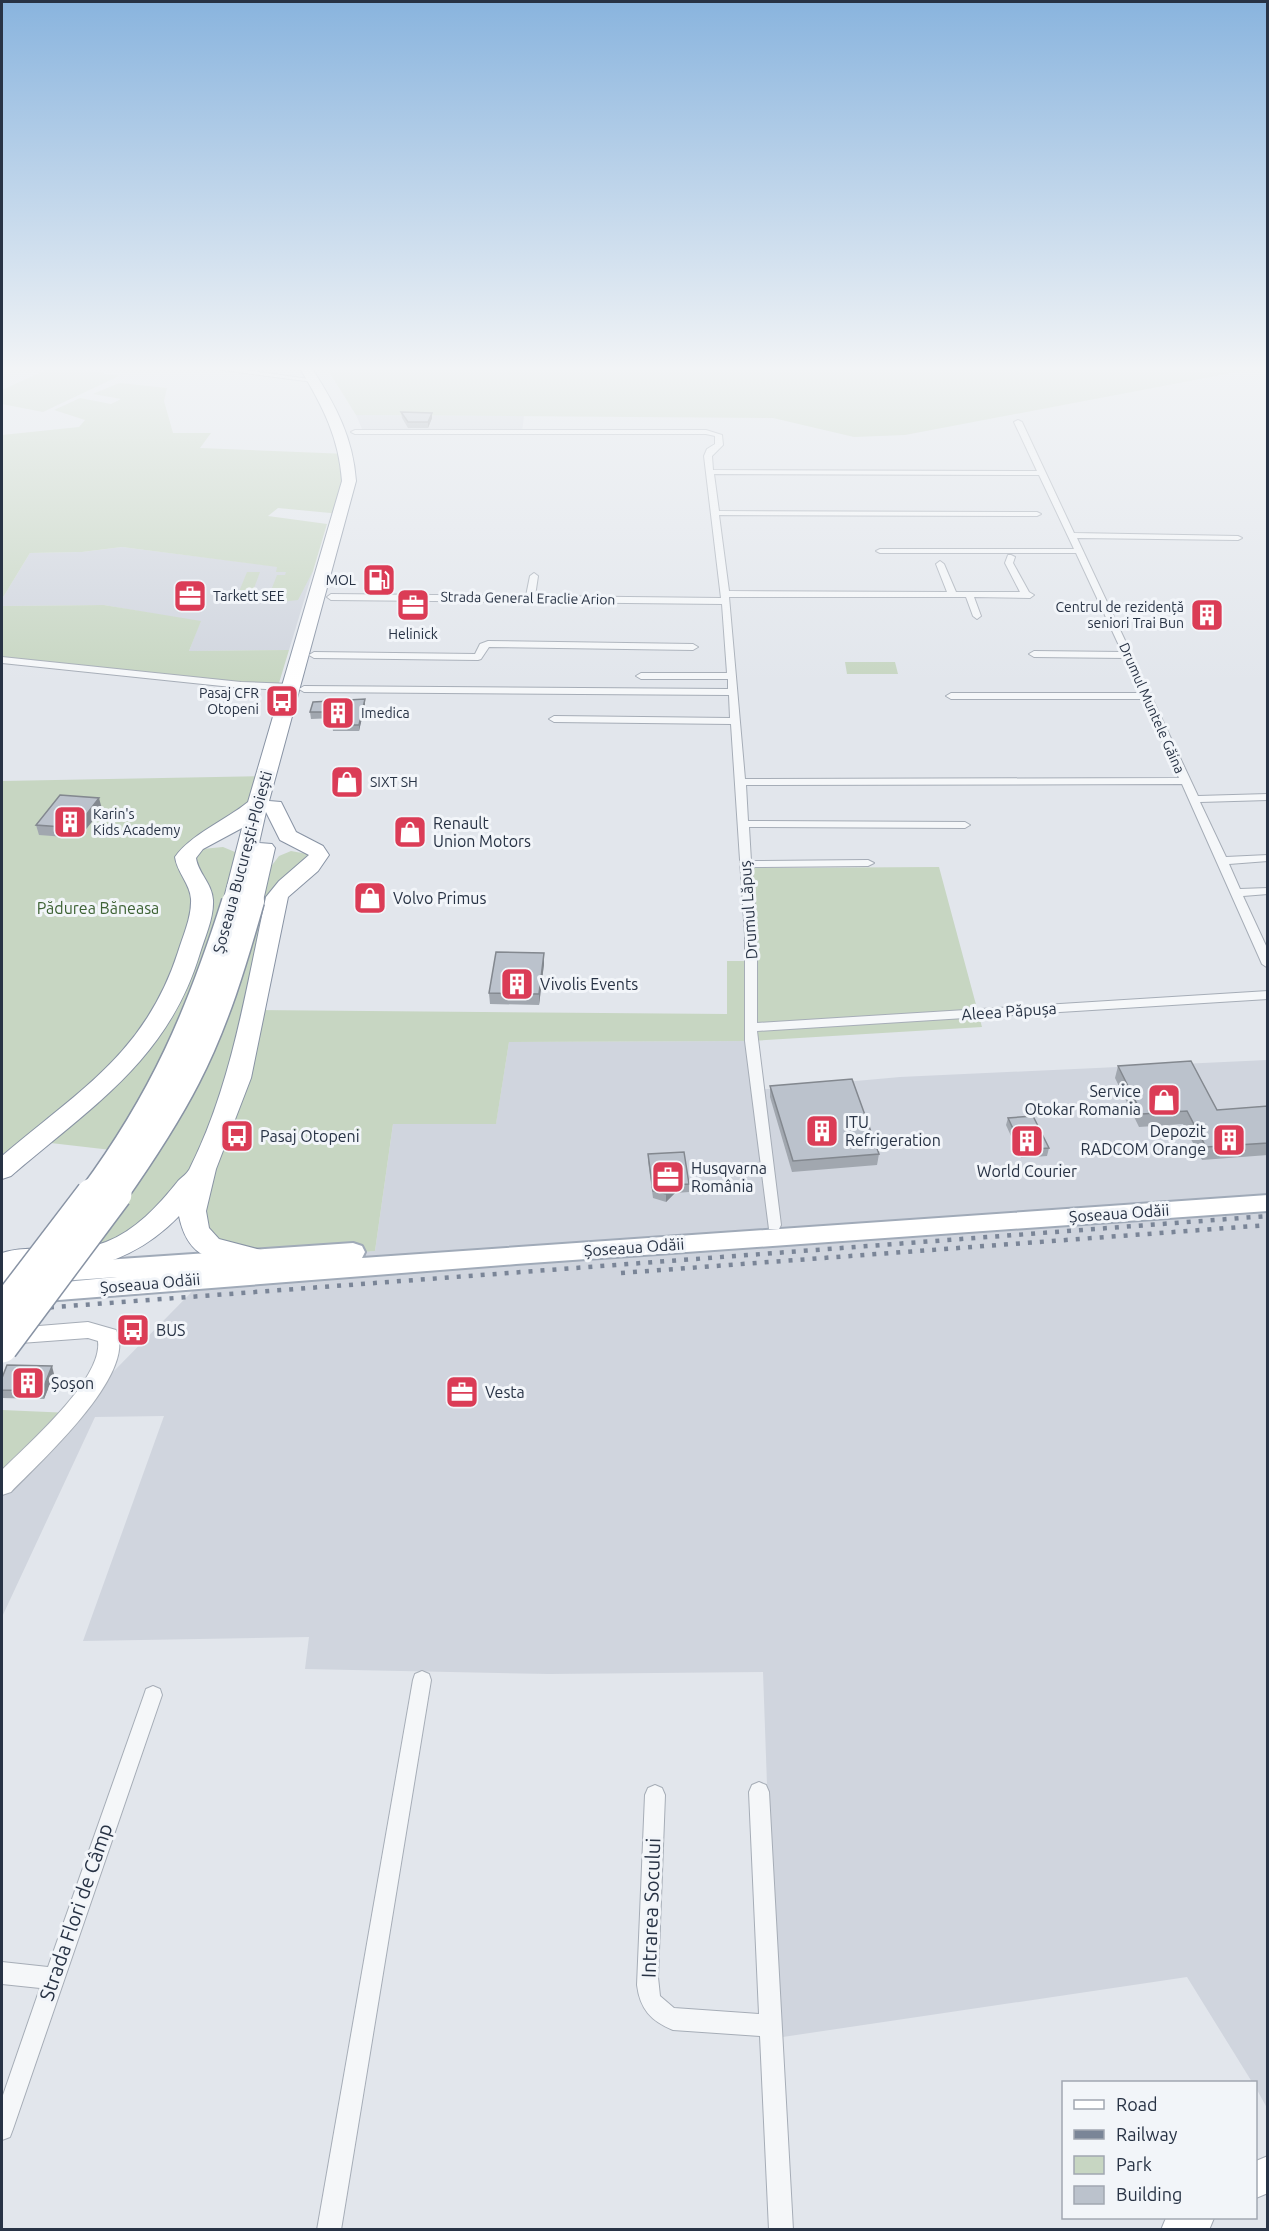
<svg xmlns="http://www.w3.org/2000/svg" width="1269" height="2231" font-family="Ubuntu,sans-serif">
	<style>
		.built { fill: #d0d5de }
		.green { fill: #c7d6c2 }
		.lines { fill: none; stroke-linecap: round; stroke-linejoin: round }
		.street-casing { stroke: #a6adb7; stroke-width: 2 }
		.secondary-casing { stroke: #a6adb7; stroke-width: 2 }
		.primary-casing { stroke: #a0aab8; stroke-width: 4 }
		.highway-casing { stroke: #8893a4; stroke-width: 2 }
		.street { fill: #f5f7f9; fill-rule: evenodd }
		.secondary { fill: #fff; fill-rule: evenodd }
		.primary { fill: #fff; fill-rule: evenodd }
		.highway { fill: #fff; fill-rule: evenodd }
		.rail { stroke: #7a8597; stroke-width: 4.5; stroke-dasharray: 4 8; stroke-linecap: butt }
		.highway-bridge-far1-casing { stroke: #8893a4; stroke-width: 27; stroke-linecap: butt }
		.highway-bridge-casing { stroke: #8893a4; stroke-width: 34; stroke-linecap: butt }
		.highway-bridge-far1 { stroke: #fff; stroke-width: 24 }
		.highway-bridge { stroke: #fff; stroke-width: 31 }
		.wall { fill: #a1a7af }
		.shaded-wall { fill: #83888f }
		.building { fill: #bbc2cc; stroke: #83888f; stroke-width: 1.5 }
		.labels { text-anchor: middle; stroke-width: 6; stroke-linejoin: round; paint-order: stroke }
		.far-poi-label { font-size: 14px; fill: #283345; stroke: #f2f5f9; text-anchor: start }
		.far-street-label { font-size: 14px; fill: #283345; stroke: #f2f5f9 }
		.poi-label { font-size: 16px; fill: #283345; stroke: #f2f5f9; text-anchor: start }
		.street-label { font-size: 16px; fill: #283345; stroke: #f2f5f9 }
		.park-label { font-size: 16px; fill: #3d6234; stroke: #f2f5f9 }
		.near-street-label { font-size: 20px; fill: #283345; stroke: #f2f5f9 }
	</style>
	<rect width="100%" height="100%" fill="#e2e6ec"/>
	<g class="built">
		<polygon points="356,415 524,416 522,432 363,431"/>
		<polygon points="122,547 313,571 289,650 189,651 200,622 104,605 2,606 2,599 30,553 82,552"/>
		<polygon points="751,1041 756,1090 900,1077 1267,1060 1267,2108 1256,2088 1256,2082 1252,2082 1187,1977 776,2038 763,1672 549,1674 305,1669 309,1637 83,1641 164,1416 95,1417 2,1617 2,1485 225,1258 375,1251 393,1124 496,1123 509,1042"/>
	</g>
	<g class="green">
		<polygon points="46,370 83,370 119,376 43,412 2,404 2,390"/>
		<polygon points="328,370 1247,370 905,435 854,437 773,418 356,415"/>
		<polygon points="119,383 167,388 164,401 173,433 211,433 200,448 348,454 341,514 278,508 268,516 327,524 313,571 298,600 271,603 261,600 268,598 277,575 285,575 286,572 276,572 277,567 122,547 82,552 30,553 2,599 2,435 79,427 85,420 54,410 80,398 111,404 121,399 93,394"/>
		<polygon points="247,572 260,572 250,599 236,599"/>
		<polygon points="104,605 201,621 189,651 289,650 279,683 242,683 2,658 2,606"/>
		<polygon points="845,662 895,662 898,674 847,674"/>
		<polygon points="265,776 259,804 202,849 223,847 235,852 238,858 238,886 120,1151 42,1142 21,1160 2,1153 2,781"/>
		<path d="M291,851L313,855L290,881L254,1010L727,1014V961H751L746,868L939,867L982,1027L751,1041L509,1042L496,1124H393L375,1251C345,1253 250,1265 228,1252C208,1240 195,1223 172,1210L89,1257L257,885L279,856Z"/>
		<polygon points="2,1410 71,1413 2,1485"/>
	</g>
	<g class="lines">
		<g class="street-casing">
			<g id="street">
				<polygon points="223,370 246,370 316,380 313,382"/>
				<path d="M1018,420L1022,422L1074,533L1238,536L1242,538L1238,540L1077,538L1198,796L1268,794V800L1200,802L1226,857L1268,855V861L1229,864L1240,889L1268,888V894L1243,896L1268,950V968L1262,964L1182,784L746,785L748,821L965,822L970,825L965,828L749,827L751,861L868,860L874,863L868,866L752,867L757,935V1023L1268,991V999L757,1031L781,1225L779,1229H769L745,1041V935L731,724L554,722L549,719L554,716L730,718L729,695L304,692L299,689L304,686L728,689V679H641L636,676L641,673H727L722,604L331,600L327,597L331,594L526,596L530,576L534,573L538,576L535,596L721,598L704,456L707,449L715,444V436L706,434H355L351,432L355,430H706L722,435L723,445L712,456L713,470L1037,471L1014,422ZM714,474L1039,475L1074,549H880L876,551L880,553H1076L1122,652L1034,651L1029,654L1034,657L1125,658L1141,693H951L946,696L951,699H1144L1179,778L745,779L729,597H966L973,616L977,619L981,616L974,597L1030,598L1034,595L1029,592L1013,563L1015,557L1011,555H1008L1005,563L1020,592H956L944,564L940,561L936,564L947,592L729,591L719,515L1037,516L1041,514L1037,512L719,511Z"/>
				<polygon points="488,641 693,644 698,647 693,650 489,647 481,659 478,660 314,658 309,655 314,652 475,654 480,644"/>
				<polygon points="2,657 241,682 291,684 296,687 291,690 241,688 2,663"/>
				<polygon points="422,1671 429,1674 431,1680 341,2230 317,2230 413,1680 415,1674"/>
				<polygon points="153,1686 160,1689 162,1695 13,2129 10,2137 2,2140 2,2098 40,1988 2,1984 2,1962 48,1967 144,1695 146,1689"/>
				<path d="M759,1782L766,1785L769,1792L793,2230H769L760,2036L673,2030C651,2021 640,2009 637,1985L645,1795L648,1788L655,1785L662,1788L665,1795L658,1977L660,1996L674,2008L759,2014L749,1792L752,1785Z"/>
			</g>
		</g>
		<g class="secondary-casing">
			<g id="secondary">
				<path d="M88,1322L116,1330C139,1373 39,1463 11,1492L2,1495V1470C28,1444 103,1379 98,1341L88,1338L7,1344L2,1343V1329Z"/>
				<polygon points="1268,2156 1268,2193 1256,2198 1256,2161"/>
				<polygon points="1166,2218 1214,2218 1209,2230 1161,2230"/>
			</g>
		</g>
		<g class="primary-casing">
			<polygon id="primary" points="1268,1195 1268,1211 516,1264 33,1302 24,1300 20,1293 24,1286 117,1277 2,1285 2,1267 353,1243 362,1246 365,1252 362,1258"/>
		</g>
		<g class="highway-casing">
			<path id="highway" d="M301,370H313C336,406 353,438 356,481L269,801L281,802L296,832L323,846L329,855L318,871L288,897L251,1078L216,1169L206,1211L209,1228L219,1239L265,1251L269,1258L265,1265C253,1269 211,1260 200,1253C187,1244 182,1230 179,1216C149,1247 114,1265 70,1270C47,1272 24,1269 2,1274V1253C34,1243 71,1255 106,1242C136,1230 158,1206 178,1181C182,1177 188,1173 190,1168C232,1084 246,989 266,897L279,881L309,855L280,840L266,812L259,843L272,844L275,848L263,901L260,906L252,908L243,904L234,909L226,907L223,902L242,828L203,849L196,858C198,873 212,883 213,900C214,917 205,937 200,953C168,1060 91,1107 11,1176L2,1179V1156C78,1091 145,1054 178,952C183,936 192,916 191,899C190,883 177,873 175,857C190,835 226,820 248,802L342,481C339,438 323,407 301,370Z"/>
		</g>
		<use href="#street" class="street"/>
		<use href="#secondary" class="secondary"/>
		<use href="#primary" class="primary"/>
		<use href="#highway" class="highway"/>
		<g class="rail">
			<polyline points="621,1273 1268,1225"/>
			<polyline points="2,1311 1268,1216"/>
		</g>
		<g class="highway-bridge-far1-casing">
			<g id="highway-bridge-far1">
				<path d="M91,1195C162,1099 198,1015 234,902"/>
				<path d="M115,1195C141,1158 167,1119 188,1078C217,1022 235,961 252,901"/>
			</g>
		</g>
		<g class="highway-bridge-casing">
			<g id="highway-bridge">
				<polyline points="2,1312 92,1194"/>
				<polyline points="2,1347 116,1194"/>
			</g>
		</g>
		<use href="#highway-bridge-far1" class="highway-bridge-far1"/>
		<use href="#highway-bridge" class="highway-bridge"/>
	</g>
	<g class="wall">
		<polygon points="401,412 432,418 428,428 408,428 402,418"/>
		<polygon points="391,567 391,573 387,588 367,588 366,582"/>
		<polygon points="365,699 365,705 359,731 333,731 332,725 334,718 311,719 310,712"/>
		<polygon points="102,809 79,838 39,835 36,825"/>
		<polygon points="544,964 539,1005 490,1004 489,993"/>
		<polygon points="1118,1066 1217,1110 1268,1106 1268,1155 1202,1160 1183,1124 1139,1127 1115,1078"/>
		<polygon points="770,1086 879,1154 877,1165 792,1172 770,1097"/>
		<polygon points="1008,1118 1049,1148 1047,1156 1021,1158 1006,1125"/>
		<polygon points="648,1154 689,1184 689,1192 675,1193 666,1202 653,1198 648,1161"/>
		<polygon points="54,1374 44,1399 2,1398 2,1378"/>
	</g>
	<g class="shaded-wall">
		<polygon points="432,413 432,418 428,428 428,422"/>
		<polygon points="391,567 391,573 387,588 387,582"/>
		<polygon points="365,699 365,705 359,731 359,725"/>
		<polygon points="99,798 102,809 79,838 76,828"/>
		<polygon points="544,953 544,964 539,1005 539,994"/>
		<polygon points="675,1185 675,1193 666,1202 666,1194"/>
		<polygon points="52,1366 54,1374 44,1399 42,1391"/>
	</g>
	<g class="building">
		<polygon points="401,412 432,413 428,422 408,422"/>
		<polygon points="371,567 391,567 387,582 366,582"/>
		<polygon points="365,699 359,725 332,725 335,712 310,712 313,702"/>
		<polygon points="60,795 99,798 76,828 36,825"/>
		<polygon points="496,952 544,953 539,994 489,993"/>
		<polygon points="1191,1061 1217,1110 1268,1106 1268,1143 1206,1147 1187,1111 1142,1114 1118,1066"/>
		<polygon points="852,1079 879,1154 793,1161 770,1086"/>
		<polygon points="1033,1116 1049,1148 1023,1150 1008,1118"/>
		<polygon points="684,1152 689,1184 675,1185 666,1194 653,1191 648,1154"/>
		<polygon points="7,1365 52,1366 42,1391 2,1390 2,1378"/>
	</g>
	<linearGradient id="sky" x2="0" y2="1"><stop stop-color="#89b4de"/><stop offset="0.54" stop-color="#f2f4f6"/><stop offset="1" stop-color="#f2f4f6" stop-opacity="0"/></linearGradient>
	<rect width="1269" height="683" fill="url(#sky)"/>
	<defs>
		<g id="fuel-square" transform="scale(1.725)"><rect x="-9" y="-9" width="18" height="18" rx="4" fill="#db3c56" stroke="#f2f5f9"/><path d="M-5.5-6h7V0h2V4h1.3V-2.5L3-4.5l.8-.8L6-3V5H2.5V1h-1V6h-7ZM-4.2-4.7v3.2H.2V-4.7Z" fill="#fff"/></g>
		<g id="office-square" transform="scale(1.725)"><rect x="-9" y="-9" width="18" height="18" rx="4" fill="#db3c56" stroke="#f2f5f9"/><path d="M-6-3h4V-5.5h4V-3h4V5H-6ZM-1-4.5V-3h2v-1.5ZM-6 0V1H6V0Z" fill="#fff"/></g>
		<g id="building-square" transform="scale(1.725)"><rect x="-9" y="-9" width="18" height="18" rx="4" fill="#db3c56" stroke="#f2f5f9"/><path d="M-4-6H4V6H1V3H-1V6H-4ZM-2.5-4.3h1.7v1.8h-1.7ZM.8-4.3h1.7v1.8H.8ZM-2.5-1h1.7V.8h-1.7ZM.8-1h1.7V.8H.8Z" fill="#fff"/></g>
		<g id="bus-square" transform="scale(1.725)"><rect x="-9" y="-9" width="18" height="18" rx="4" fill="#db3c56" stroke="#f2f5f9"/><path d="M-5-6H5V4H4V6H2V4H-2V6H-4V4H-5ZM-3.5-4V0h7V-4ZM-3.5 1.2v1.5H-2V1.2ZM2 1.2v1.5H3.5V1.2Z" fill="#fff"/></g>
		<g id="shop-square" transform="scale(1.725)"><rect x="-9" y="-9" width="18" height="18" rx="4" fill="#db3c56" stroke="#f2f5f9"/><path d="M-5-2.5h2.3a2.7 3.5 0 0 1 5.4 0H5L5.5 6h-11ZM-1.5-2.5h3a1.5 2.3 0 0 0-3 0Z" fill="#fff"/></g>
	</defs>
	<g fill-rule="evenodd">
		<use href="#fuel-square" x="379" y="580"/>
		<use href="#office-square" x="190" y="596"/>
		<use href="#office-square" x="413" y="605"/>
		<use href="#building-square" x="1207" y="615"/>
		<use href="#bus-square" x="282" y="701"/>
		<use href="#building-square" x="338" y="713"/>
		<use href="#shop-square" x="347" y="782"/>
		<use href="#building-square" x="70" y="822"/>
		<use href="#shop-square" x="410" y="832"/>
		<use href="#shop-square" x="370" y="898"/>
		<use href="#building-square" x="517" y="984"/>
		<use href="#shop-square" x="1164" y="1100"/>
		<use href="#building-square" x="822" y="1131"/>
		<use href="#bus-square" x="237" y="1136"/>
		<use href="#building-square" x="1229" y="1140"/>
		<use href="#building-square" x="1027" y="1141"/>
		<use href="#office-square" x="668" y="1177"/>
		<use href="#bus-square" x="133" y="1330"/>
		<use href="#building-square" x="28" y="1383"/>
		<use href="#office-square" x="462" y="1392"/>
	</g>
	<g class="labels">
		<g class="far-poi-label">
			<text x="356" y="585" text-anchor="end">MOL</text>
			<text x="213" y="601">Tarkett SEE</text>
			<text x="1184" y="612" text-anchor="end">Centrul de rezidență<tspan x="1184" dy="16">seniori Trai Bun</tspan></text>
			<text x="413" y="639" text-anchor="middle">Helinick</text>
			<text x="259" y="698" text-anchor="end">Pasaj CFR<tspan x="259" dy="16">Otopeni</tspan></text>
			<text x="361" y="718">Imedica</text>
			<text x="370" y="787">SIXT SH</text>
			<text x="93" y="819">Karin's<tspan x="93" dy="16">Kids Academy</tspan></text>
		</g>
		<g class="far-street-label">
			<text transform="translate(528 598) rotate(1)" y="5">Strada General Eraclie Arion</text>
			<text transform="translate(1152 708) rotate(66)" y="5">Drumul Muntele Găina</text>
		</g>
		<g class="poi-label">
			<text x="433" y="829">Renault<tspan x="433" dy="18">Union Motors</tspan></text>
			<text x="393" y="904">Volvo Primus</text>
			<text x="540" y="990">Vivolis Events</text>
			<text x="1141" y="1097" text-anchor="end">Service<tspan x="1141" dy="18">Otokar Romania</tspan></text>
			<text x="845" y="1128">ITU<tspan x="845" dy="18">Refrigeration</tspan></text>
			<text x="1206" y="1137" text-anchor="end">Depozit<tspan x="1206" dy="18">RADCOM Orange</tspan></text>
			<text x="260" y="1142">Pasaj Otopeni</text>
			<text x="691" y="1174">Husqvarna<tspan x="691" dy="18">România</tspan></text>
			<text x="1027" y="1177" text-anchor="middle">World Courier</text>
			<text x="156" y="1336">BUS</text>
			<text x="51" y="1389">Șoșon</text>
			<text x="485" y="1398">Vesta</text>
		</g>
		<g class="street-label">
			<text transform="translate(242 862) rotate(-75)" y="6">Șoseaua București-Ploiești</text>
			<text transform="translate(748 910) rotate(-94)" y="6">Drumul Lăpuș</text>
			<text transform="translate(1009 1011) rotate(-4)" y="6">Aleea Păpușa</text>
			<text transform="translate(1119 1213) rotate(-4)" y="6">Șoseaua Odăii</text>
			<text transform="translate(634 1247) rotate(-4)" y="6">Șoseaua Odăii</text>
			<text transform="translate(150 1283) rotate(-5)" y="6">Șoseaua Odăii</text>
		</g>
		<g class="park-label">
			<text x="98" y="914">Pădurea Băneasa</text>
		</g>
		<g class="near-street-label">
			<text transform="translate(651 1908) rotate(-88)" y="7">Intrarea Socului</text>
			<text transform="translate(76 1912) rotate(-71)" y="7">Strada Flori de Câmp</text>
		</g>
	</g>
	<rect width="1269" height="2231" fill="none" stroke="#283345" stroke-width="6"/>
	<rect x="1062" y="2081" width="195" height="138" fill="#f2f5f9" stroke="#a1a7b1" stroke-width="1.5"/>
	<rect x="1074" y="2100" width="30" height="9" fill="#ffffff" stroke="#a1a7b1" stroke-width="1.5"/>
	<text x="1116" y="2111" font-size="18" fill="#283345">Road</text>
	<rect x="1074" y="2130" width="30" height="9" fill="#7a8597" stroke="#a1a7b1" stroke-width="1.5"/>
	<text x="1116" y="2141" font-size="18" fill="#283345">Railway</text>
	<rect x="1074" y="2156" width="30" height="18" fill="#c7d6c2" stroke="#a1a7b1" stroke-width="1.5"/>
	<text x="1116" y="2171" font-size="18" fill="#283345">Park</text>
	<rect x="1074" y="2186" width="30" height="18" fill="#bbc2cc" stroke="#a1a7b1" stroke-width="1.5"/>
	<text x="1116" y="2201" font-size="18" fill="#283345">Building</text>
</svg>
